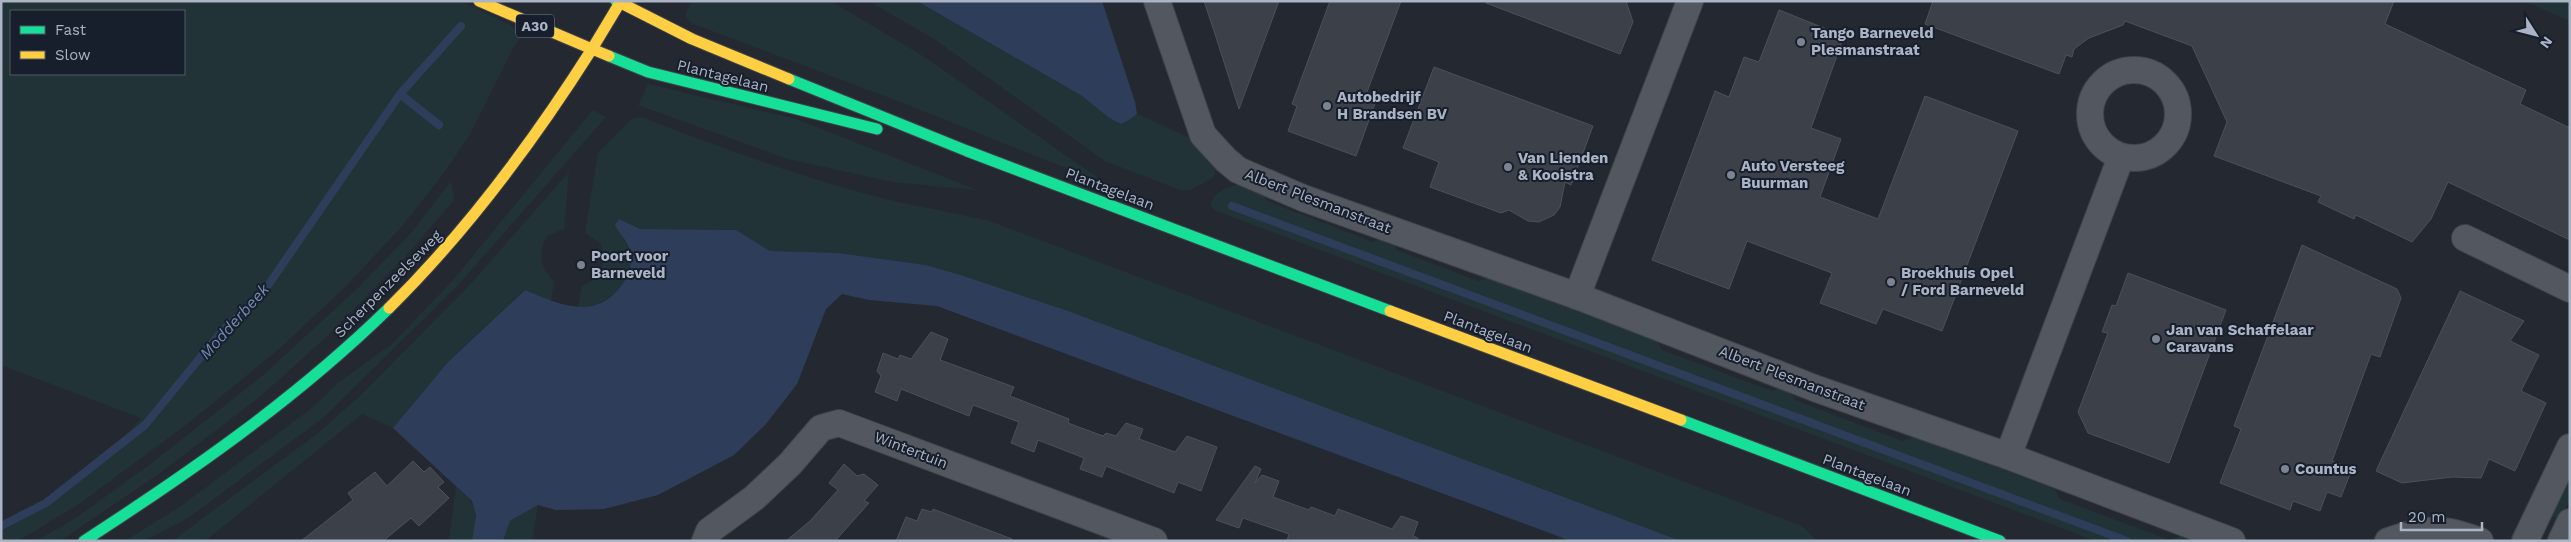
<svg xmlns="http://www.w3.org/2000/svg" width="2571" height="542" font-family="'Work Sans',sans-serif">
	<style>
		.green { fill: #213337; fill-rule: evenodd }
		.water { fill: #2e3e5a }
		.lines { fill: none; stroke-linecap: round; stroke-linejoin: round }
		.stream { stroke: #2e3e5a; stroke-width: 8 }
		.building { fill: #3c4048; stroke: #4b515a }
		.street-casing { stroke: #40434a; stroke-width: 28 }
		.fast-casing { stroke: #40434a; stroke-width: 13 }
		.slow-casing { stroke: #40434a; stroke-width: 13 }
		.street { stroke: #535860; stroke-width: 26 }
		.fast { stroke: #16e098; stroke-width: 11 }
		.slow { stroke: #ffcf43; stroke-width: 11 }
		.poi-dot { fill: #7c8391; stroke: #171f2c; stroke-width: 2 }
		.labels { text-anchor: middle; stroke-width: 4; stroke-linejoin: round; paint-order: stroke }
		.shield { fill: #171f2c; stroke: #7f8797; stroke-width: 1 }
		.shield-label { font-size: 14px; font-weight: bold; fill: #abb4c5 }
		.poi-label { font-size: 15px; font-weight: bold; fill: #abb4c5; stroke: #171f2c; text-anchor: start }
		.street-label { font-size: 15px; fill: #abb4c5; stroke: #171f2c }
		.water-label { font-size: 16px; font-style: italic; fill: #7289b0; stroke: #171f2c }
	</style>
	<rect width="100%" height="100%" fill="#242931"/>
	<g class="green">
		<path d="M1,1H460L510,25L522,35L513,48L470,134L443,174L403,225L346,286L279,349L191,421L79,504L18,541H1V525C54,498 103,465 141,418L1,365ZM11,11H184V74H11Z"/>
		<polygon points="692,1 831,1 923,56 1108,185 911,106 691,23 685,15"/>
		<polygon points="869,1 917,1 1082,96 1108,117 1129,120 1137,114 1188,137 1211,164 1215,170 1214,177 1190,190 1180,190 1105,161 934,39"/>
		<polygon points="2524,1 2570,1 2570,21"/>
		<polygon points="648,84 796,119 977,190 893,182 788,159 638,105"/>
		<polygon points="593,110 606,117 458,285 323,418 188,518 144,541 125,541 181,506 312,408 338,383 392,344 454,279"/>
		<path d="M641,117C722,148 804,179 889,200C923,208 958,213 992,222L1802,526L1817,541H1681L1071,312L926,265L838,253L770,251L736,230L640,229L619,219L616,226C619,234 627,241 629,249C639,282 608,305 578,308L582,286C601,279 607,263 601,244L585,233L598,153L631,119Z"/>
		<path d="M569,172L564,229L547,236C537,254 540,267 554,281L551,301L524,290L448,362L393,428L362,414L205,541H172L317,434L360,396L468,287Z"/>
		<polygon points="451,181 454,200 406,256 325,338 261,396 160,473 60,541 36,541 73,520 152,463 261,377 357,289 412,232"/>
		<path d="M1244,183L1261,191L1267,201L1373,242L1381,239L1393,242L1397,250L1478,281L1493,277L1657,341L1662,350L1772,391L1783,387L1790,391L1795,400L1902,441L1914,437L2049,486L2056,491L2060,499L2169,540L2181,536L2188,541H2096L1216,211L1211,206C1212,191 1231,186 1244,183Z"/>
		<polygon points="2570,471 2570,499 2560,519 2549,515"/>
		<path d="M456,487C480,508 477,511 472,541H449Z"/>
		<polygon points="538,505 532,541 503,541 510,521"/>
	</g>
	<g class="water">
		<polygon points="917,1 1102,1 1135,102 1137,114 1129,120 1121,124 1108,117 1082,96"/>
		<path d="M619,219L640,229L736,230L770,251L838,253L926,265L960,275L1071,312L1681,541H1571L937,306L869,300L842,294L826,309L797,384L766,424L734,455L658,495L604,509L556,510L538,505L510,521L503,541H472L476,515L472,501L393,428L448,362L525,290C559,304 595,322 622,285C630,274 633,262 629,249C627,240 619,234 615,225Z"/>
	</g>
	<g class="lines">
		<g class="stream">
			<polyline points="400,94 439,125"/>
			<polyline points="1232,206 2127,541"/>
			<polyline points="1,526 46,503 145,425 222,331 262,294 400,94 461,26"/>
		</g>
	</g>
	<g class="building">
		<polygon points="1204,1 1279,1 1239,109 1215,34"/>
		<polygon points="1330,1 1401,1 1367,92 1378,95 1356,156 1288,131 1297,106 1292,104"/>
		<polygon points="1486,1 1626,1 1633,22 1620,54 1486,3"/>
		<polygon points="1933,1 2394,1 2385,24 2526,90 2520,104 2570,128 2570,240 2448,182 2431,219 2412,242 2356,215 2354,219 2318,202 2321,196 2214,156 2227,122 2192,46 2125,21 2123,25 2089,38 2074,49 2072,57 2066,55 2059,74 1925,24"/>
		<polygon points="1779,10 1844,36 1811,128 1841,139 1820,197 1878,219 1925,96 2018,131 1942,331 1883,309 1876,324 1820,303 1832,273 1747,241 1729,289 1652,260 1715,91 1729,97 1744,57 1759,62"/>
		<polygon points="1434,67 1593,126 1571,185 1565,182 1560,207 1554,215 1539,222 1528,221 1509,210 1501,213 1430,187 1439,162 1403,148"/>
		<polygon points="2302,245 2397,289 2401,298 2380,357 2371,354 2332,461 2352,469 2341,497 2327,492 2320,511 2293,501 2290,510 2220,483 2241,429 2234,426"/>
		<polygon points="2128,273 2226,310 2169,463 2088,433 2078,412 2108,333 2102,332 2112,305 2116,306"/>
		<polygon points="2460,291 2524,321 2510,341 2539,355 2521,391 2546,403 2515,471 2489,459 2481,478 2452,477 2402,483 2376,471"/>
		<polygon points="931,332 948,339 940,360 1014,387 1010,396 1069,419 1068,423 1103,436 1106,433 1116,436 1126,423 1143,429 1139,439 1175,452 1187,436 1217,447 1201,491 1178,482 1174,493 1106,466 1102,477 1080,469 1084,458 1038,440 1034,452 1011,443 1019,422 973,405 969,416 901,389 897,401 875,392 881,376 877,371 883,353 898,359 900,355 911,359"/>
		<polygon points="413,461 424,472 430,467 444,482 438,487 449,498 419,526 411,518 383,541 301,541 353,500 348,493 375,472 387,486"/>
		<polygon points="844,464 857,476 864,474 878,485 864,501 869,503 835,541 786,541 810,521 838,490 829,483"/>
		<polygon points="1255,466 1261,469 1255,483 1262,475 1279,481 1273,497 1309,510 1311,507 1335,516 1338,509 1392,529 1401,516 1418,522 1413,536 1418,538 1417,541 1287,541 1289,534 1243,518 1239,528 1216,520"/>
		<polygon points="922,509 932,512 933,509 1012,539 1012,541 896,541 906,517 917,521"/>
	</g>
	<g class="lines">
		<g class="street-casing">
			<g id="street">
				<polyline points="1157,1 1203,135 1226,160 1238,170 1303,198 1577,296 1817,389 2008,456 2232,541"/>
				<circle cx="2134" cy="114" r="44"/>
				<polyline points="2465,238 2570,289"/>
				<polyline points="1577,296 1690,1"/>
				<polyline points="2008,456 2121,157"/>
				<polyline points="705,541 709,531 754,498 790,464 821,428 839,423 1154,541"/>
				<path d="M2388,541C2428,528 2441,526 2480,541"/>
				<polyline points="2525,541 2570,447"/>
				<polyline points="2561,541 2570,522"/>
			</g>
		</g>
		<g class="fast-casing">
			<g id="fast">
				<polyline points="616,1 621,3"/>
				<polyline points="609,56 648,72 877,129"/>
				<polyline points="789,79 967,151 1390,311"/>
				<polyline points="1681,420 2000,541"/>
				<path d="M84,541C192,471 297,398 389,308"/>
			</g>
		</g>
		<g class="slow-casing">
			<g id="slow">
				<polyline points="479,1 592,49"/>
				<polyline points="621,3 692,39 789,79"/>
				<polyline points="592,49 621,1"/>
				<path d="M389,308C468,230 533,142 592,49L609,56"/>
				<polyline points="1390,311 1681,420"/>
			</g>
		</g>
		<use href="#street" class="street"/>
		<use href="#fast" class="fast"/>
		<use href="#slow" class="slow"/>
	</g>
	<g class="poi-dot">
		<circle cx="1801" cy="42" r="5"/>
		<circle cx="1327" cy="106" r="5"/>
		<circle cx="1508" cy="167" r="5"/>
		<circle cx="1731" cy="175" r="5"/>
		<circle cx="581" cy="265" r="5"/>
		<circle cx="1891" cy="282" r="5"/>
		<circle cx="2156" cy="339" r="5"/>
		<circle cx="2285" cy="469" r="5"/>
	</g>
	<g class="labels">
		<rect class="shield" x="516" y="14.5" width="38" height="23" rx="4"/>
		<g class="shield-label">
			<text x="535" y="31">A30</text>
		</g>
		<g class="poi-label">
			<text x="1811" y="38">Tango Barneveld<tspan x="1811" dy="17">Plesmanstraat</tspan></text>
			<text x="1337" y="102">Autobedrijf<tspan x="1337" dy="17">H Brandsen BV</tspan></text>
			<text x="1518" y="163">Van Lienden<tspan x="1518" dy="17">&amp; Kooistra</tspan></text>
			<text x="1741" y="171">Auto Versteeg<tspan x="1741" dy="17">Buurman</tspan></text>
			<text x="591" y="261">Poort voor<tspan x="591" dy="17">Barneveld</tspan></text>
			<text x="1901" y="278">Broekhuis Opel<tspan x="1901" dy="17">/ Ford Barneveld</tspan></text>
			<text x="2166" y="335">Jan van Schaffelaar<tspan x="2166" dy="17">Caravans</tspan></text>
			<text x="2295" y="474">Countus</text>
		</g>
		<g class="street-label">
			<text transform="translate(723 76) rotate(14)" y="5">Plantagelaan</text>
			<text transform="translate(1110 189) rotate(21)" y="5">Plantagelaan</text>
			<text transform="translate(1318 201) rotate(21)" y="5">Albert Plesmanstraat</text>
			<text transform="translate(388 284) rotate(-45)" y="5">Scherpenzeelseweg</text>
			<text transform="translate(1488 332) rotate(21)" y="5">Plantagelaan</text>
			<text transform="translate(1792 378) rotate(21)" y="5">Albert Plesmanstraat</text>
			<text transform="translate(911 450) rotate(21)" y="5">Wintertuin</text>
			<text transform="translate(1867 475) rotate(21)" y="5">Plantagelaan</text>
		</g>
		<g class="water-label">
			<text transform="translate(234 321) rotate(-48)" y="6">Modderbeek</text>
		</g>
	</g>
	<rect width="2571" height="542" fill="none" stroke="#abb4c5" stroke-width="5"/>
	<rect x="10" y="10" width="175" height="65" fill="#171f2c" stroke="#525b69"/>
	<rect x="20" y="26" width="25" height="8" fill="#16e098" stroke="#525b69"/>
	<text x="55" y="35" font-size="15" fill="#abb4c5">Fast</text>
	<rect x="20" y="51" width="25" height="8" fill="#ffcf43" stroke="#525b69"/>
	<text x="55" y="60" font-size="15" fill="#abb4c5">Slow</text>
	<g transform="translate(2536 35) rotate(126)" stroke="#171f2c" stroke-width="4" paint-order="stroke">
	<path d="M0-4L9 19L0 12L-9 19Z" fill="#abb4c5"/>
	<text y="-8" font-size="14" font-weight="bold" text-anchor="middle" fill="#abb4c5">N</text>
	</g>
	<path d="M2401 522v8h81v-8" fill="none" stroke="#abb4c5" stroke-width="2.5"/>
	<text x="2408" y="522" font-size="15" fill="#abb4c5" stroke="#171f2c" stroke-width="4" paint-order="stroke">20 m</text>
</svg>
